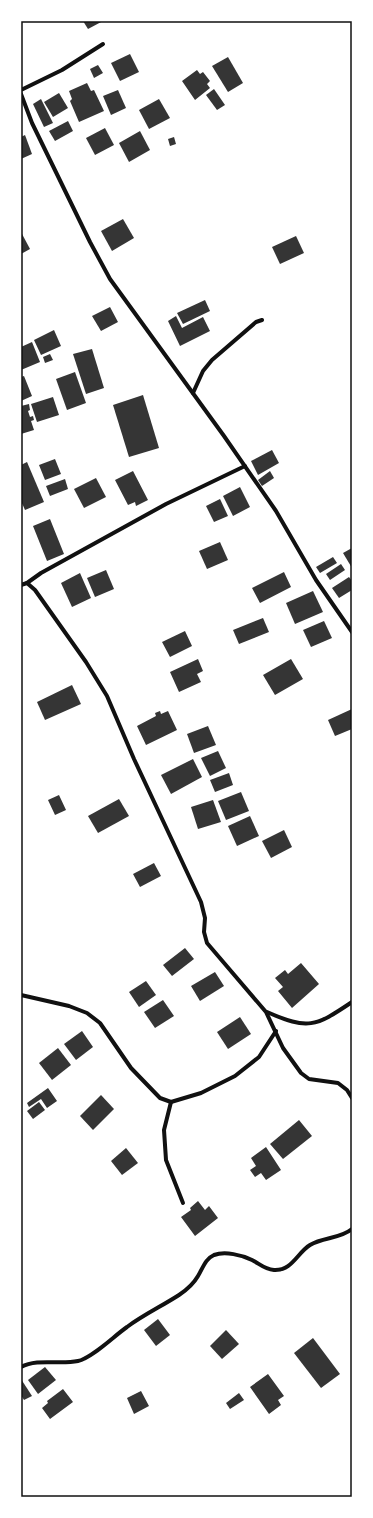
<svg xmlns="http://www.w3.org/2000/svg" width="373" height="1518" font-family="'IBM Plex Sans',sans-serif">
	<style>
		.building { fill: #353535 }
		.lines { fill: none; stroke-linecap: round; stroke-linejoin: round }
		.minor { stroke: #111; stroke-width: 4 }
		.neatline { fill: none; stroke: #111; stroke-width: 1.5 }
	</style>
	<rect width="100%" height="100%" fill="#fff"/>
	<g class="building">
		<polygon points="83,21 103,21 88,29"/>
		<polygon points="130,54 139,72 120,81 111,63"/>
		<polygon points="228,57 243,83 228,92 212,66"/>
		<polygon points="98,65 103,73 94,78 90,69"/>
		<polygon points="197,70 200,74 203,72 210,81 207,84 210,88 195,100 182,81"/>
		<polygon points="87,83 91,91 94,90 104,111 79,122 70,101 72,99 69,91"/>
		<polygon points="214,89 225,105 217,110 206,95"/>
		<polygon points="118,90 126,108 111,115 103,96"/>
		<polygon points="59,93 68,108 53,117 44,102"/>
		<polygon points="41,99 53,123 44,127 33,104"/>
		<polygon points="159,99 170,118 149,129 139,110"/>
		<polygon points="68,121 73,131 55,141 49,131"/>
		<polygon points="105,128 114,145 95,155 86,138"/>
		<polygon points="140,131 150,150 129,162 119,143"/>
		<polygon points="25,135 32,154 21,159 21,137"/>
		<polygon points="174,137 176,144 170,146 168,139"/>
		<polygon points="123,219 134,238 112,251 101,231"/>
		<polygon points="21,232 30,249 21,254"/>
		<polygon points="296,236 304,253 280,264 272,247"/>
		<polygon points="205,300 210,311 183,324 177,313"/>
		<polygon points="110,307 118,322 101,331 92,316"/>
		<polygon points="176,316 182,328 203,317 210,331 180,346 168,321"/>
		<polygon points="54,330 61,346 41,355 34,340"/>
		<polygon points="32,342 40,362 21,370 21,347"/>
		<polygon points="92,349 104,388 86,394 73,354"/>
		<polygon points="50,354 53,360 45,363 43,357"/>
		<polygon points="75,372 86,403 67,410 56,379"/>
		<polygon points="24,376 32,396 21,401 21,377"/>
		<polygon points="143,395 159,448 129,457 113,405"/>
		<polygon points="53,397 59,415 37,422 31,404"/>
		<polygon points="29,404 30,410 28,411 30,417 33,416 34,420 31,421 34,430 21,434 21,406"/>
		<polygon points="272,450 279,463 258,475 251,461"/>
		<polygon points="55,459 61,474 45,480 39,465"/>
		<polygon points="27,462 44,502 25,510 21,501 21,465"/>
		<polygon points="133,471 148,500 136,506 135,502 128,505 115,480"/>
		<polygon points="270,471 274,478 262,486 258,480"/>
		<polygon points="96,478 106,497 84,508 74,489"/>
		<polygon points="65,479 68,489 50,496 46,486"/>
		<polygon points="240,487 250,507 233,516 223,496"/>
		<polygon points="220,499 228,516 214,522 206,506"/>
		<polygon points="50,519 64,554 47,561 33,526"/>
		<polygon points="220,542 228,560 207,569 199,551"/>
		<polygon points="352,548 352,568 343,553"/>
		<polygon points="333,557 337,563 320,573 316,567"/>
		<polygon points="341,564 345,570 330,580 326,574"/>
		<polygon points="106,570 114,589 95,597 87,578"/>
		<polygon points="284,572 291,587 260,603 252,588"/>
		<polygon points="80,573 91,598 72,607 61,583"/>
		<polygon points="349,577 352,581 352,590 339,598 332,588"/>
		<polygon points="313,591 323,612 295,624 286,603"/>
		<polygon points="263,618 269,632 239,644 233,630"/>
		<polygon points="324,621 332,638 311,647 303,630"/>
		<polygon points="185,631 192,646 170,657 162,642"/>
		<polygon points="198,659 203,671 197,674 201,682 179,692 170,672"/>
		<polygon points="291,659 303,679 275,695 263,675"/>
		<polygon points="72,685 81,704 45,720 37,702"/>
		<polygon points="352,709 352,729 335,736 328,720"/>
		<polygon points="160,711 161,714 168,711 177,730 146,745 137,726 156,716 155,713"/>
		<polygon points="208,726 216,745 194,753 187,734"/>
		<polygon points="218,751 226,768 210,776 201,758"/>
		<polygon points="193,759 202,777 171,794 161,775"/>
		<polygon points="229,773 233,785 215,792 210,780"/>
		<polygon points="241,792 249,811 226,820 218,801"/>
		<polygon points="59,795 66,810 55,815 48,800"/>
		<polygon points="119,799 129,816 98,833 88,816"/>
		<polygon points="213,800 221,822 198,829 191,807"/>
		<polygon points="250,816 259,836 237,846 228,826"/>
		<polygon points="284,830 292,847 271,858 262,841"/>
		<polygon points="154,863 161,876 140,887 133,874"/>
		<polygon points="185,948 194,959 172,976 163,965"/>
		<polygon points="301,963 319,984 292,1008 278,991 283,987 275,978 285,970 288,974"/>
		<polygon points="215,972 224,986 200,1001 191,986"/>
		<polygon points="146,981 156,995 139,1007 129,992"/>
		<polygon points="163,1000 174,1016 155,1028 144,1012"/>
		<polygon points="240,1017 251,1034 228,1049 217,1032"/>
		<polygon points="82,1031 93,1047 76,1060 64,1044"/>
		<polygon points="58,1048 71,1065 52,1080 39,1063"/>
		<polygon points="48,1088 57,1101 47,1108 41,1099 29,1107 27,1103"/>
		<polygon points="101,1095 114,1109 93,1130 80,1116"/>
		<polygon points="39,1102 45,1110 33,1119 27,1111"/>
		<polygon points="299,1120 312,1136 283,1159 270,1144"/>
		<polygon points="266,1147 281,1170 266,1180 261,1173 255,1177 250,1170 256,1166 251,1158"/>
		<polygon points="126,1148 138,1163 122,1175 111,1161"/>
		<polygon points="198,1201 205,1210 209,1206 218,1218 195,1236 181,1217 191,1210 190,1208"/>
		<polygon points="158,1319 170,1335 156,1346 144,1330"/>
		<polygon points="226,1330 239,1344 222,1359 210,1346"/>
		<polygon points="313,1338 340,1374 321,1388 294,1353"/>
		<polygon points="45,1367 56,1380 38,1394 28,1380"/>
		<polygon points="268,1374 284,1396 278,1400 281,1405 269,1414 250,1387"/>
		<polygon points="21,1379 32,1396 24,1400 21,1395"/>
		<polygon points="63,1389 73,1402 50,1419 42,1408 48,1403 47,1401"/>
		<polygon points="141,1391 149,1406 134,1414 127,1398"/>
		<polygon points="239,1393 244,1400 230,1409 226,1403"/>
	</g>
	<g class="lines">
		<g class="minor">
			<polyline points="21,90 62,70 103,44"/>
			<polyline points="21,94 32,123 90,242 110,279 224,436 276,511 316,580 352,632"/>
			<polyline points="193,393 203,371 212,360 256,322 262,320"/>
			<polyline points="27,583 41,573 166,504 245,466"/>
			<polyline points="21,585 27,583 35,590 86,662 107,696 134,759 201,902 205,918 204,932 207,943 266,1012 283,1048 301,1073 309,1079 338,1083 347,1090 352,1098"/>
			<polyline points="21,995 69,1006 87,1013 100,1023 131,1068 160,1098 171,1102 201,1093 235,1076 259,1057 276,1031"/>
			<path d="M267,1012C308,1030 315,1027 352,1002"/>
			<polyline points="171,1102 164,1130 166,1160 183,1203"/>
			<path d="M21,1367C38,1358 59,1365 78,1361C92,1358 114,1336 127,1327C143,1315 162,1306 179,1295C185,1291 194,1283 198,1276C203,1268 205,1259 214,1255C225,1251 242,1255 252,1260C260,1264 264,1269 274,1270C292,1271 297,1253 310,1245C323,1237 340,1239 352,1229"/>
		</g>
	</g>
	<rect width="373" height="1518" fill="none" stroke="#ffffff" stroke-width="44"/>
	<rect x="22" y="22" width="329" height="1474" class="neatline"/>
</svg>
